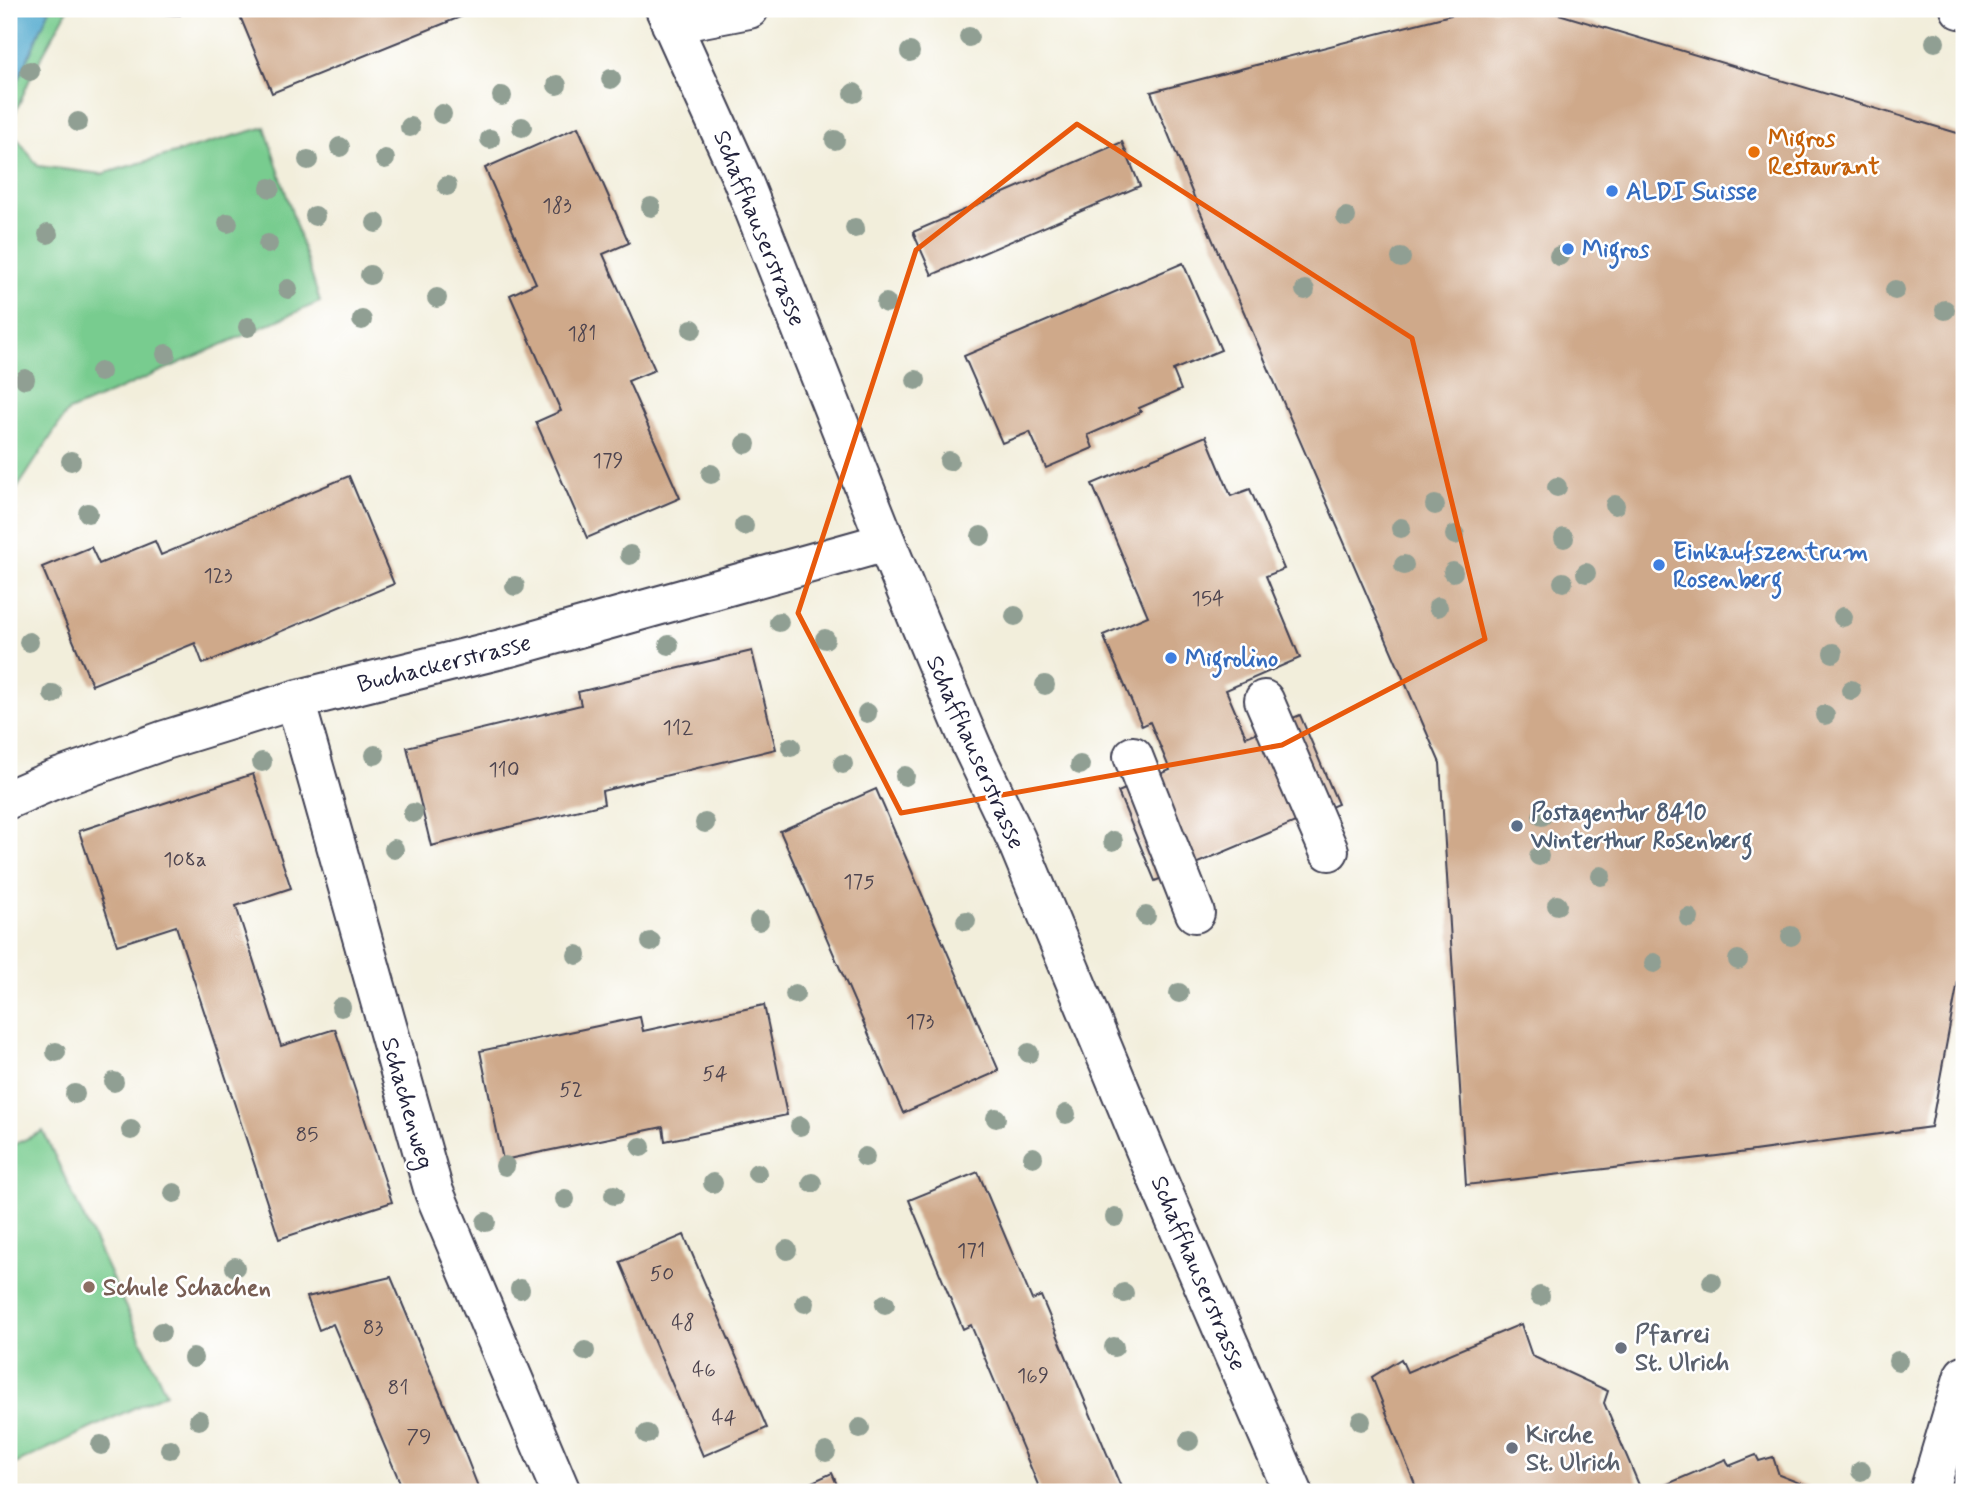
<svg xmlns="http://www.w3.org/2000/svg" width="1973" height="1501" font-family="Mynerve,sans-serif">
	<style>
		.green { fill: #78cc8f; stroke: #4d7765; stroke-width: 2 }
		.water { fill: #50a8cd; stroke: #396584; stroke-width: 2 }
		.building { fill: #cfa98a }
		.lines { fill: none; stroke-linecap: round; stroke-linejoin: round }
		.minor-casing { stroke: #414153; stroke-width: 42 }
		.major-casing { stroke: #414153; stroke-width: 42 }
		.minor { stroke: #fff; stroke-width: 38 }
		.major { stroke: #fff; stroke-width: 38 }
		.tree { fill: #909f93 }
		.marked { fill: none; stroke: #e8590c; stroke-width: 5; stroke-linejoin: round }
		.food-dot { fill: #e8710a; stroke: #fff; stroke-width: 2.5 }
		.shop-dot { fill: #3f7fe0; stroke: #fff; stroke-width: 2.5 }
		.service-dot { fill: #5c6f8a; stroke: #fff; stroke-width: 2.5 }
		.education-dot { fill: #8d6e63; stroke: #fff; stroke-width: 2.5 }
		.worship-dot { fill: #6b7280; stroke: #fff; stroke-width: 2.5 }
		.labels { text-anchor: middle; stroke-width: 5; stroke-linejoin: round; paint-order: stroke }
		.number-label { font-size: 21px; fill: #4d444f }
		.food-label { font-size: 24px; font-weight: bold; fill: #c56008; stroke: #fff; text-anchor: start }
		.shop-label { font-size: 24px; font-weight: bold; fill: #366cbe; stroke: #fff; text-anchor: start }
		.street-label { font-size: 24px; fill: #22223b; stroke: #fff }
		.service-label { font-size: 24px; font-weight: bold; fill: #4e5e75; stroke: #fff; text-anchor: start }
		.education-label { font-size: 24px; font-weight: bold; fill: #785e54; stroke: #fff; text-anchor: start }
		.worship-label { font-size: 24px; font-weight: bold; fill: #5b616d; stroke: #fff; text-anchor: start }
	</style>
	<rect width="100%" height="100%" fill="#fff"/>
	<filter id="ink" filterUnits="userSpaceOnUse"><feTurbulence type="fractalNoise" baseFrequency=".0143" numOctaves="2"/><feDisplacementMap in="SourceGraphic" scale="14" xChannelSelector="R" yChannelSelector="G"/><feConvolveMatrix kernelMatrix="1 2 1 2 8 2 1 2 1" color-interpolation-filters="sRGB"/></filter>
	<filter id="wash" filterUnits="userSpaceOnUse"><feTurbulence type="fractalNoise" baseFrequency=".00686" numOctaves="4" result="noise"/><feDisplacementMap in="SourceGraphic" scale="28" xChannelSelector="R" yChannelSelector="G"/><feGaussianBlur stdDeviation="1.57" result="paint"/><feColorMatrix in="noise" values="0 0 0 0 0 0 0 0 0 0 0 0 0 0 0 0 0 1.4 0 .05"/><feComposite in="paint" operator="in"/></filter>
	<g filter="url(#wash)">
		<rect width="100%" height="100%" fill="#f2eedb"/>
		<g class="green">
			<polygon points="9,9 68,9 32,74 9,127 38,166 102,174 265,127 320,302 67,412 9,501"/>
			<polygon points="43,1131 166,1393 9,1467 9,1147"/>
		</g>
		<polygon class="water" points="9,9 50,9 9,101"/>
		<g id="blocks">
			<g class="building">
				<polygon points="126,9 180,9 180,15 126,12"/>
				<polygon points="237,9 480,9 272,93"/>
				<polygon points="1474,9 1542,9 1964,135 1964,949 1931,1127 1717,1156 1466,1185 1440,763 1194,197 1151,92"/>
				<polygon points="578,127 629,243 603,254 655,370 628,381 680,498 587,538 536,422 561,411 510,295 536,283 485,168"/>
				<polygon points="1122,142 1140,186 932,275 913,232"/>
				<polygon points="1183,263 1221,350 1173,370 1181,390 1139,408 1141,412 1088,435 1093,448 1046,468 1030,432 1002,443 964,356"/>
				<polygon points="1206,436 1231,496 1250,489 1284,569 1266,576 1300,658 1226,690 1246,737 1300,715 1338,804 1155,881 1118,792 1170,770 1150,722 1142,726 1103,635 1148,616 1092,484"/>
				<polygon points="349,476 394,584 203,664 195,643 92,685 42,567 91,547 99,564 155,541 161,555"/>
				<polygon points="752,651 776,749 602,791 604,804 431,846 407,747 581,705 578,692"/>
				<polygon points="253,774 291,888 236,906 281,1046 335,1029 392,1202 279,1239 176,926 117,945 79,831"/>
				<polygon points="876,789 999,1071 903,1113 780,831"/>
				<polygon points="764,1005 787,1115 665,1141 663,1127 503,1160 480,1051 640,1017 643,1031"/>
				<polygon points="978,1172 1032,1300 1041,1296 1123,1492 1041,1492 971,1325 963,1329 909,1200"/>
				<polygon points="684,1235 767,1428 703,1456 620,1262"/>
				<polygon points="391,1277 462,1446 480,1492 404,1492 333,1324 319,1330 307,1297"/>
				<polygon points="1521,1324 1532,1356 1608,1391 1604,1403 1642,1492 1418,1492 1372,1377 1401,1359 1407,1372"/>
				<polygon points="1756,1455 1759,1461 1773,1457 1779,1475 1817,1490 1817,1492 1659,1492 1658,1488 1726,1459 1729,1466"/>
				<polygon points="832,1473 840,1492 803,1492 801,1487"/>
			</g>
		</g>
	</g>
	<g filter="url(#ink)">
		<use href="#blocks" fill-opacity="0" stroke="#414153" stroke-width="2"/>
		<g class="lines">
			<g class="minor-casing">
				<g id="minor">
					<polyline points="1960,9 1964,10"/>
					<polyline points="671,24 749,9"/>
					<polyline points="295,700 434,1192 561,1492"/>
					<polyline points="1264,700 1329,851"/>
					<polyline points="1133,756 1195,913"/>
					<polyline points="9,799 53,780 165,740 295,700 514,646 886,542"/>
				</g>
			</g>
			<g class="major-casing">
				<g id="major">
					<polyline points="665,9 742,179 886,542 935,660 972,747 1016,839 1148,1157 1293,1492"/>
					<polyline points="1929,1492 1964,1375"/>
				</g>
			</g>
			<use href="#minor" class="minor"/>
			<use href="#major" class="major"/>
		</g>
		<g class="tree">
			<circle cx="969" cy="37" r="10"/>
			<circle cx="1935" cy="42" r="10"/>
			<circle cx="910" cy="52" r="10"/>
			<circle cx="30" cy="71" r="10"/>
			<circle cx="611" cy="79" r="10"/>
			<circle cx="557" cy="85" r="10"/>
			<circle cx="854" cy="93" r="10"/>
			<circle cx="502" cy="96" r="10"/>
			<circle cx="442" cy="114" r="10"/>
			<circle cx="78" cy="122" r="10"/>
			<circle cx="410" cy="127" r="10"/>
			<circle cx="522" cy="127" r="10"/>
			<circle cx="490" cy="139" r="10"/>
			<circle cx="835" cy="140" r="10"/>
			<circle cx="340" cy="147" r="10"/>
			<circle cx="385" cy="159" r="10"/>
			<circle cx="308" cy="160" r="10"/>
			<circle cx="447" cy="186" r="10"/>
			<circle cx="270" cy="188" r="10"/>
			<circle cx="651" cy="207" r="10"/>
			<circle cx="315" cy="216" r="10"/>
			<circle cx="1346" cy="217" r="10"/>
			<circle cx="228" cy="223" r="10"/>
			<circle cx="376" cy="223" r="10"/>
			<circle cx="855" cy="228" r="10"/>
			<circle cx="48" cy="234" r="10"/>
			<circle cx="268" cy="244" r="10"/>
			<circle cx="1559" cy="256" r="10"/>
			<circle cx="1401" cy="258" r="10"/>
			<circle cx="370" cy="275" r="10"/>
			<circle cx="288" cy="289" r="10"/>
			<circle cx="1305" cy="290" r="10"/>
			<circle cx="1895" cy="290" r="10"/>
			<circle cx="437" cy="298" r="10"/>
			<circle cx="886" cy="303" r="10"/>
			<circle cx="1945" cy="310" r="10"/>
			<circle cx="362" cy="320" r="10"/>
			<circle cx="248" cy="327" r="10"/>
			<circle cx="692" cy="329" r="10"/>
			<circle cx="166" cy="354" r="10"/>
			<circle cx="100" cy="372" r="10"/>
			<circle cx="25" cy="379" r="10"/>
			<circle cx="916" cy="380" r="10"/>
			<circle cx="746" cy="444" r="10"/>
			<circle cx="71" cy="461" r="10"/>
			<circle cx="949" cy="461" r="10"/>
			<circle cx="711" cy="474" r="10"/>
			<circle cx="1557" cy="487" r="10"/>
			<circle cx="1435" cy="505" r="10"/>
			<circle cx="1615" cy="505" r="10"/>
			<circle cx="88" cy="513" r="10"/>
			<circle cx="744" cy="526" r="10"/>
			<circle cx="1401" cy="528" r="10"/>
			<circle cx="1455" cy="535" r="10"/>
			<circle cx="981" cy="536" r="10"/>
			<circle cx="1564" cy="538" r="10"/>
			<circle cx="630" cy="555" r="10"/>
			<circle cx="1404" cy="565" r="10"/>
			<circle cx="1453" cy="572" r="10"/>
			<circle cx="1586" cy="573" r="10"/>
			<circle cx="1563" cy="582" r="10"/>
			<circle cx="515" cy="586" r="10"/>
			<circle cx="1438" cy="607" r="10"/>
			<circle cx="1015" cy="616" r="10"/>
			<circle cx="1843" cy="617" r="10"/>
			<circle cx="779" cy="622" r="10"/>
			<circle cx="825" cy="639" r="10"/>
			<circle cx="29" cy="642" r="10"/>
			<circle cx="669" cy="645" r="10"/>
			<circle cx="1833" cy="653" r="10"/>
			<circle cx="1045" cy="685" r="10"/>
			<circle cx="1851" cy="690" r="10"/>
			<circle cx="53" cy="694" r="10"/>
			<circle cx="867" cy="713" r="10"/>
			<circle cx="1825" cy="715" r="10"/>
			<circle cx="791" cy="747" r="10"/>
			<circle cx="375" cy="755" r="10"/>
			<circle cx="262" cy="762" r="10"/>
			<circle cx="843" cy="764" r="10"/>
			<circle cx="1080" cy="765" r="10"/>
			<circle cx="905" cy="776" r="10"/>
			<circle cx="413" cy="813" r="10"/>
			<circle cx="1542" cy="816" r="10"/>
			<circle cx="705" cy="823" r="10"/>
			<circle cx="1113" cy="841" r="10"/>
			<circle cx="394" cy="849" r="10"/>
			<circle cx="1539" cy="856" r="10"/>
			<circle cx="1601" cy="876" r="10"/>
			<circle cx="1557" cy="905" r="10"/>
			<circle cx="1146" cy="916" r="10"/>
			<circle cx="1689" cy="918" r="10"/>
			<circle cx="759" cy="921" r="10"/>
			<circle cx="966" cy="921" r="10"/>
			<circle cx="1791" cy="936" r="10"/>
			<circle cx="651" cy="942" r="10"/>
			<circle cx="577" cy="955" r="10"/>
			<circle cx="1738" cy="960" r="10"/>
			<circle cx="1654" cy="963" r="10"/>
			<circle cx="1179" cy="993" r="10"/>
			<circle cx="795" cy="994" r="10"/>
			<circle cx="341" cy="1007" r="10"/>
			<circle cx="56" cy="1052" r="10"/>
			<circle cx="1029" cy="1053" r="10"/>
			<circle cx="114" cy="1082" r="10"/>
			<circle cx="75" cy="1094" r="10"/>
			<circle cx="1066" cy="1114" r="10"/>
			<circle cx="996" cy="1118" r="10"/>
			<circle cx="800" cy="1126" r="10"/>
			<circle cx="131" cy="1130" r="10"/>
			<circle cx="641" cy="1147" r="10"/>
			<circle cx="865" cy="1157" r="10"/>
			<circle cx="1033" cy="1157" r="10"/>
			<circle cx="505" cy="1166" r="10"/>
			<circle cx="757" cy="1173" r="10"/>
			<circle cx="713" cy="1183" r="10"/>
			<circle cx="812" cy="1183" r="10"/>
			<circle cx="174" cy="1193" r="10"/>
			<circle cx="614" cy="1195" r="10"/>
			<circle cx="565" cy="1199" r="10"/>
			<circle cx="1115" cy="1217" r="10"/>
			<circle cx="486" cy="1222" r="10"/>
			<circle cx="787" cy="1250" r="10"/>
			<circle cx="235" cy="1267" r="10"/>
			<circle cx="1712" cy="1282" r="10"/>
			<circle cx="520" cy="1289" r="10"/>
			<circle cx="1124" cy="1293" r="10"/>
			<circle cx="1540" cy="1296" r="10"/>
			<circle cx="805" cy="1303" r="10"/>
			<circle cx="885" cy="1304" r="10"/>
			<circle cx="161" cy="1332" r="10"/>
			<circle cx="1114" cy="1347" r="10"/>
			<circle cx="585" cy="1351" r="10"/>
			<circle cx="193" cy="1358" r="10"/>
			<circle cx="1898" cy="1361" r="10"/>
			<circle cx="199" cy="1420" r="10"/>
			<circle cx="1361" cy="1421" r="10"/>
			<circle cx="860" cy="1428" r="10"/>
			<circle cx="647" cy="1434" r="10"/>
			<circle cx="1189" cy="1441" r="10"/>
			<circle cx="101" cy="1445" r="10"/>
			<circle cx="170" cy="1449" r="10"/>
			<circle cx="826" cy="1452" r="10"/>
			<circle cx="1861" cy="1471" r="10"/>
		</g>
	</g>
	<path class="marked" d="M1077,124L1412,338L1485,639L1282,745L901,813L798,613L916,250Z"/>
	<circle class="food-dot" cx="1754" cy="152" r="7"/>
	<g class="shop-dot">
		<circle cx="1612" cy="191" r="7"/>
		<circle cx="1568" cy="249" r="7"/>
		<circle cx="1659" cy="565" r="7"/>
		<circle cx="1171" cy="658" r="7"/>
	</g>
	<circle class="service-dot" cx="1517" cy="826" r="7"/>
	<circle class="education-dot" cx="89" cy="1287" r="7"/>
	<g class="worship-dot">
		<circle cx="1621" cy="1348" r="7"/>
		<circle cx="1512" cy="1448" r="7"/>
	</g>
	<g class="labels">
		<g class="number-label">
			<text x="557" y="212">183</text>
			<text x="582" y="340">181</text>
			<text x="608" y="467">179</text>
			<text x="218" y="582">123</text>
			<text x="1208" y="605">154</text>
			<text x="678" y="734">112</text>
			<text x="504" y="776">110</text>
			<text x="185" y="866">108a</text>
			<text x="859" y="888">175</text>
			<text x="920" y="1028">173</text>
			<text x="715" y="1080">54</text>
			<text x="571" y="1096">52</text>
			<text x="307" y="1141">85</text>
			<text x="971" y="1257">171</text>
			<text x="662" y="1280">50</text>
			<text x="683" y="1329">48</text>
			<text x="373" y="1334">83</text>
			<text x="704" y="1376">46</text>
			<text x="1033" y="1382">169</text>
			<text x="398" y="1394">81</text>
			<text x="724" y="1424">44</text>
			<text x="419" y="1443">79</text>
		</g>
		<g class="food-label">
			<text x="1768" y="146">Migros<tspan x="1768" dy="28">Restaurant</tspan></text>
		</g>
		<g class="shop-label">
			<text x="1626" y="199">ALDI Suisse</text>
			<text x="1582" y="257">Migros</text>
			<text x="1673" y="559">Einkaufszentrum<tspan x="1673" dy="28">Rosenberg</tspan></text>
			<text x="1185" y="666">Migrolino</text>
		</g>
		<g class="street-label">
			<text transform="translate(760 228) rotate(68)" y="8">Schaffhauserstrasse</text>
			<text transform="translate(444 663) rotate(-14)" y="8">Buchackerstrasse</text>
			<text transform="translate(976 752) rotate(66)" y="8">Schaffhauserstrasse</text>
			<text transform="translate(408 1103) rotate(74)" y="8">Schachenweg</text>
			<text transform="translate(1199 1273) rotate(67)" y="8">Schaffhauserstrasse</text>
		</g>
		<g class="service-label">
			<text x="1531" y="820">Postagentur 8410<tspan x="1531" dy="28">Winterthur Rosenberg</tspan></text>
		</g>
		<g class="education-label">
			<text x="103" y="1295">Schule Schachen</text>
		</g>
		<g class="worship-label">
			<text x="1635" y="1342">Pfarrei<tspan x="1635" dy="28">St. Ulrich</tspan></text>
			<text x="1526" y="1442">Kirche<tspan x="1526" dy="28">St. Ulrich</tspan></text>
		</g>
	</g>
	<rect width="1973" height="1501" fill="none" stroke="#fff" stroke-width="35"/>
</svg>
